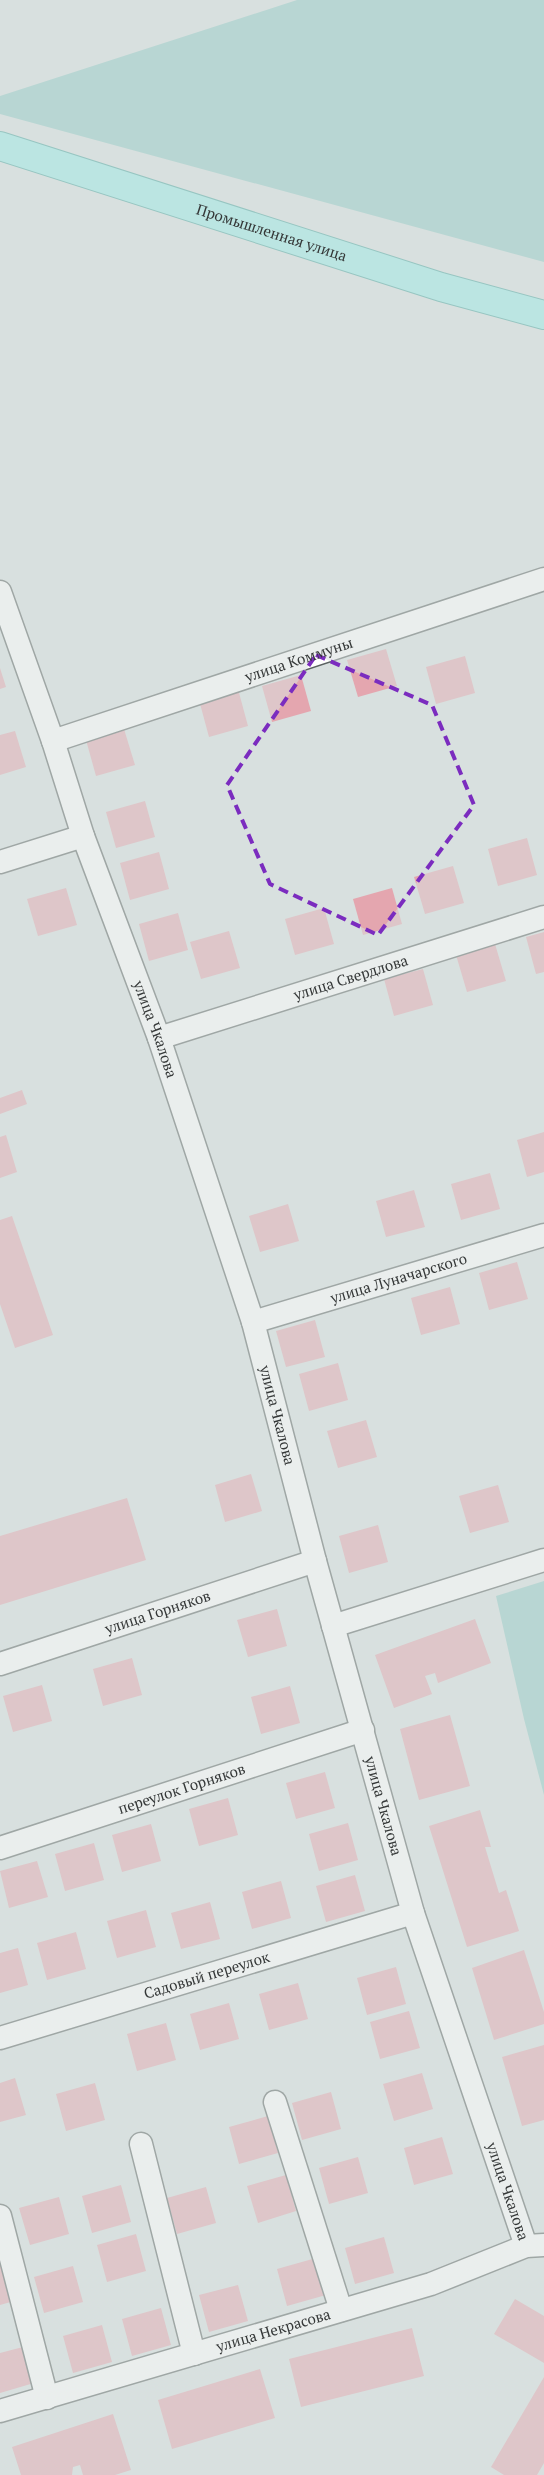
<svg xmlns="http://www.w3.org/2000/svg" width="544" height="2475" font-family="'PT Serif',serif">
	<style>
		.green { fill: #91cac6 }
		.building { fill: #e4a6af }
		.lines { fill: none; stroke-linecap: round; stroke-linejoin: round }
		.minor-casing { stroke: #5a6261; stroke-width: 25 }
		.major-casing { stroke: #48a59f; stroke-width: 30 }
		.minor { stroke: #fff; stroke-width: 22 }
		.major { stroke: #98ece7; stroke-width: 28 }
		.marked { fill: none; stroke: #7b2cbf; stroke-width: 4; stroke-dasharray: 10 6; stroke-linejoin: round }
		.labels { text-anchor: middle; stroke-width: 4; stroke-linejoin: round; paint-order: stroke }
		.street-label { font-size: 15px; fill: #353838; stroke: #d8e0df }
	</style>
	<rect width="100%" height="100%" fill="#d8e0df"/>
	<g class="green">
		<polygon points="297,0 544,0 544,262 0,114 0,96"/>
		<polygon points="544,1581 544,1795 524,1719 496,1596"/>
	</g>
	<g class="building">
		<polygon points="386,649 397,686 358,697 347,660"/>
		<polygon points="465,656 475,693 436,704 426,667"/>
		<polygon points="0,668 6,687 0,689"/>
		<polygon points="301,675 311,711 272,722 262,686"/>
		<polygon points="238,689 248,726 209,737 199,700"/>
		<polygon points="124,729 135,765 96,776 86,740"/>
		<polygon points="15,731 26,767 0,775 0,735"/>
		<polygon points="145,801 155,837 116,848 106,812"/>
		<polygon points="527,838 537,875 498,886 488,849"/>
		<polygon points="159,852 169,889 130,900 120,863"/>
		<polygon points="453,866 464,903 425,914 414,877"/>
		<polygon points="66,888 77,925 38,936 27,899"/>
		<polygon points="392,888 402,924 363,935 353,899"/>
		<polygon points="324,908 334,944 295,955 285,919"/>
		<polygon points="178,913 188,950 149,961 139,924"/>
		<polygon points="229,931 240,968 201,979 190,942"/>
		<polygon points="544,932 544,972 536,974 526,937"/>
		<polygon points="495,944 506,981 467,992 456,955"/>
		<polygon points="423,969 433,1005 394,1016 384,979"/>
		<polygon points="22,1090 27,1104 0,1114 0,1098"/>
		<polygon points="544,1132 544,1172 527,1177 517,1140"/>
		<polygon points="6,1135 17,1172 0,1178 0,1137"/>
		<polygon points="490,1173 500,1209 461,1220 451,1184"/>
		<polygon points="414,1190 425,1227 386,1237 376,1201"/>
		<polygon points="288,1204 299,1241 260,1252 249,1216"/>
		<polygon points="12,1216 53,1335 15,1348 0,1304 0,1220"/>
		<polygon points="517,1262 528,1299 489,1310 479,1273"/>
		<polygon points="450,1287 460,1324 421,1335 411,1298"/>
		<polygon points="315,1320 325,1357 286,1367 276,1331"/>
		<polygon points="338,1363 348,1400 309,1411 299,1374"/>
		<polygon points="366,1420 377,1457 338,1468 327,1431"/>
		<polygon points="251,1474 262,1511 225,1522 215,1485"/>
		<polygon points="498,1485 509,1522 470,1533 459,1496"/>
		<polygon points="127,1498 146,1560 0,1605 0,1536"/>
		<polygon points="378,1525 388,1562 349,1573 339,1536"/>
		<polygon points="277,1609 287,1646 248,1657 237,1620"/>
		<polygon points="475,1619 491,1663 438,1683 435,1673 425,1676 432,1694 394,1708 375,1655"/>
		<polygon points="132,1658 142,1695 103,1706 93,1669"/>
		<polygon points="42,1685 52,1721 13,1732 3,1696"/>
		<polygon points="290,1686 300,1723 261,1734 251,1697"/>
		<polygon points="450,1715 470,1786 419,1800 400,1729"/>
		<polygon points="325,1772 335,1808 296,1819 286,1783"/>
		<polygon points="228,1798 238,1835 199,1846 189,1809"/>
		<polygon points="480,1810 491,1847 485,1847 499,1893 506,1890 519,1931 467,1947 429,1826"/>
		<polygon points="348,1823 358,1860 319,1871 309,1834"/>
		<polygon points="151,1824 161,1861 122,1872 112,1835"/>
		<polygon points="94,1843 104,1880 65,1891 55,1854"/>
		<polygon points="37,1861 48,1897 9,1908 0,1871"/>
		<polygon points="355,1875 365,1911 326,1922 316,1886"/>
		<polygon points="281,1881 291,1918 252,1929 242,1892"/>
		<polygon points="210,1902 220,1939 181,1949 171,1913"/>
		<polygon points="146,1910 156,1947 117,1958 107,1921"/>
		<polygon points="76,1932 86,1969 47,1980 37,1943"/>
		<polygon points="18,1948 28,1985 0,1993 0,1953"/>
		<polygon points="524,1950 544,2012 544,2024 494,2040 472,1968"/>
		<polygon points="396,1967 406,2004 367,2015 357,1978"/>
		<polygon points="298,1983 308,2019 269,2030 259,1994"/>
		<polygon points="229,2003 239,2039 200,2050 190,2014"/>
		<polygon points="409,2011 420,2048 380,2059 370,2022"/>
		<polygon points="166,2023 176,2060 137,2071 127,2034"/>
		<polygon points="544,2045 544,2120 522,2126 502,2057"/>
		<polygon points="422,2073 433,2109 394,2121 383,2084"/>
		<polygon points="15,2078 26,2115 0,2122 0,2083"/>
		<polygon points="95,2083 105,2120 66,2131 56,2094"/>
		<polygon points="331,2092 341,2129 302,2140 292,2103"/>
		<polygon points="268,2116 278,2153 239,2164 229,2127"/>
		<polygon points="442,2137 453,2174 414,2185 404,2148"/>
		<polygon points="358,2157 368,2193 329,2204 319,2168"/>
		<polygon points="286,2175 296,2211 258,2223 247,2186"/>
		<polygon points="121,2185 131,2222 92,2233 82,2196"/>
		<polygon points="206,2187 216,2223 177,2234 167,2198"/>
		<polygon points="59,2197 69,2234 30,2245 19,2208"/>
		<polygon points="136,2234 146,2271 107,2282 97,2245"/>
		<polygon points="384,2237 394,2273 355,2284 345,2248"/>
		<polygon points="316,2258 326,2295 287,2306 277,2269"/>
		<polygon points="4,2265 14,2301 0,2305 0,2266"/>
		<polygon points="73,2266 83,2302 44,2313 34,2277"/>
		<polygon points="238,2285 248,2321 209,2332 199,2295"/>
		<polygon points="515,2299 544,2316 544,2363 494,2334"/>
		<polygon points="161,2308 171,2345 132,2356 122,2319"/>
		<polygon points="102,2325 112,2362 73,2373 63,2336"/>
		<polygon points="412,2328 424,2376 301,2407 289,2359"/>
		<polygon points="23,2347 34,2383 0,2393 0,2353"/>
		<polygon points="260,2369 275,2418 172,2449 158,2400"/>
		<polygon points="544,2377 544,2463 537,2475 504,2475 491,2467"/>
		<polygon points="113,2414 131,2470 115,2475 83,2475 80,2465 73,2467 72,2475 21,2475 12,2447"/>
	</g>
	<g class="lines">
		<g class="minor-casing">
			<g id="minor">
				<path id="s1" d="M0,592L53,741L83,836L159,1038L253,1322L315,1561L413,1913L526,2246"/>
				<path id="s2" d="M53,741L544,579"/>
				<polyline points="0,862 83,836"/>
				<path id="s3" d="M159,1038L544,917"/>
				<path id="s4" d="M253,1322L544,1235"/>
				<polyline points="333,1626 544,1560"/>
				<path id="s5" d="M0,1664L315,1561"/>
				<path id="s6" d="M0,1848L363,1730"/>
				<path id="s7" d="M0,2038L413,1913"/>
				<polyline points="275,2102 341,2310"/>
				<polyline points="141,2144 194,2354"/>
				<polyline points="0,2216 47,2398"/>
				<path id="s8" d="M0,2411L431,2284L526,2246L544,2245"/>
			</g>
		</g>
		<g class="major-casing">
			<g id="major">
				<path id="s9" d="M0,146L441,287L544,315"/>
			</g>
		</g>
		<use href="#minor" class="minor"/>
		<use href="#major" class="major"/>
	</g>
	<path d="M0 0H544V2475H0ZM316,655L432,705L474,805L378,935L270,884L227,785Z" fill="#d8e0df" fill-opacity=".55" fill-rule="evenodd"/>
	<path class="marked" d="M316,655L432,705L474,805L378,935L270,884L227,785Z"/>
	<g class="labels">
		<g class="street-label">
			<text dy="5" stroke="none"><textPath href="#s9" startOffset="285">Промышленная улица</textPath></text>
			<text dy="5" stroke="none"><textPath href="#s2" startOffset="259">улица Коммуны</textPath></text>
			<text dy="5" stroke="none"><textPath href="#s3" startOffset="201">улица Свердлова</textPath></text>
			<text dy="5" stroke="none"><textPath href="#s1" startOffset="464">улица Чкалова</textPath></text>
			<text dy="5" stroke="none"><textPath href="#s4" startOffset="152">улица Луначарского</textPath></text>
			<text dy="5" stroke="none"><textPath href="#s1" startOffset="869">улица Чкалова</textPath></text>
			<text dy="5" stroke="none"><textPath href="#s5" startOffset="166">улица Горняков</textPath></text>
			<text dy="5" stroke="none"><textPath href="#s6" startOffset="191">переулок Горняков</textPath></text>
			<text dy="5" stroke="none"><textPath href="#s1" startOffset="1274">улица Чкалова</textPath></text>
			<text dy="5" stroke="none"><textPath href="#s7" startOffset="216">Садовый переулок</textPath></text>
			<text dy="5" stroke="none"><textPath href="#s1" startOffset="1679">улица Чкалова</textPath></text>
			<text dy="5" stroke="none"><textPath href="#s8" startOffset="285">улица Некрасова</textPath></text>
		</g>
	</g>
</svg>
